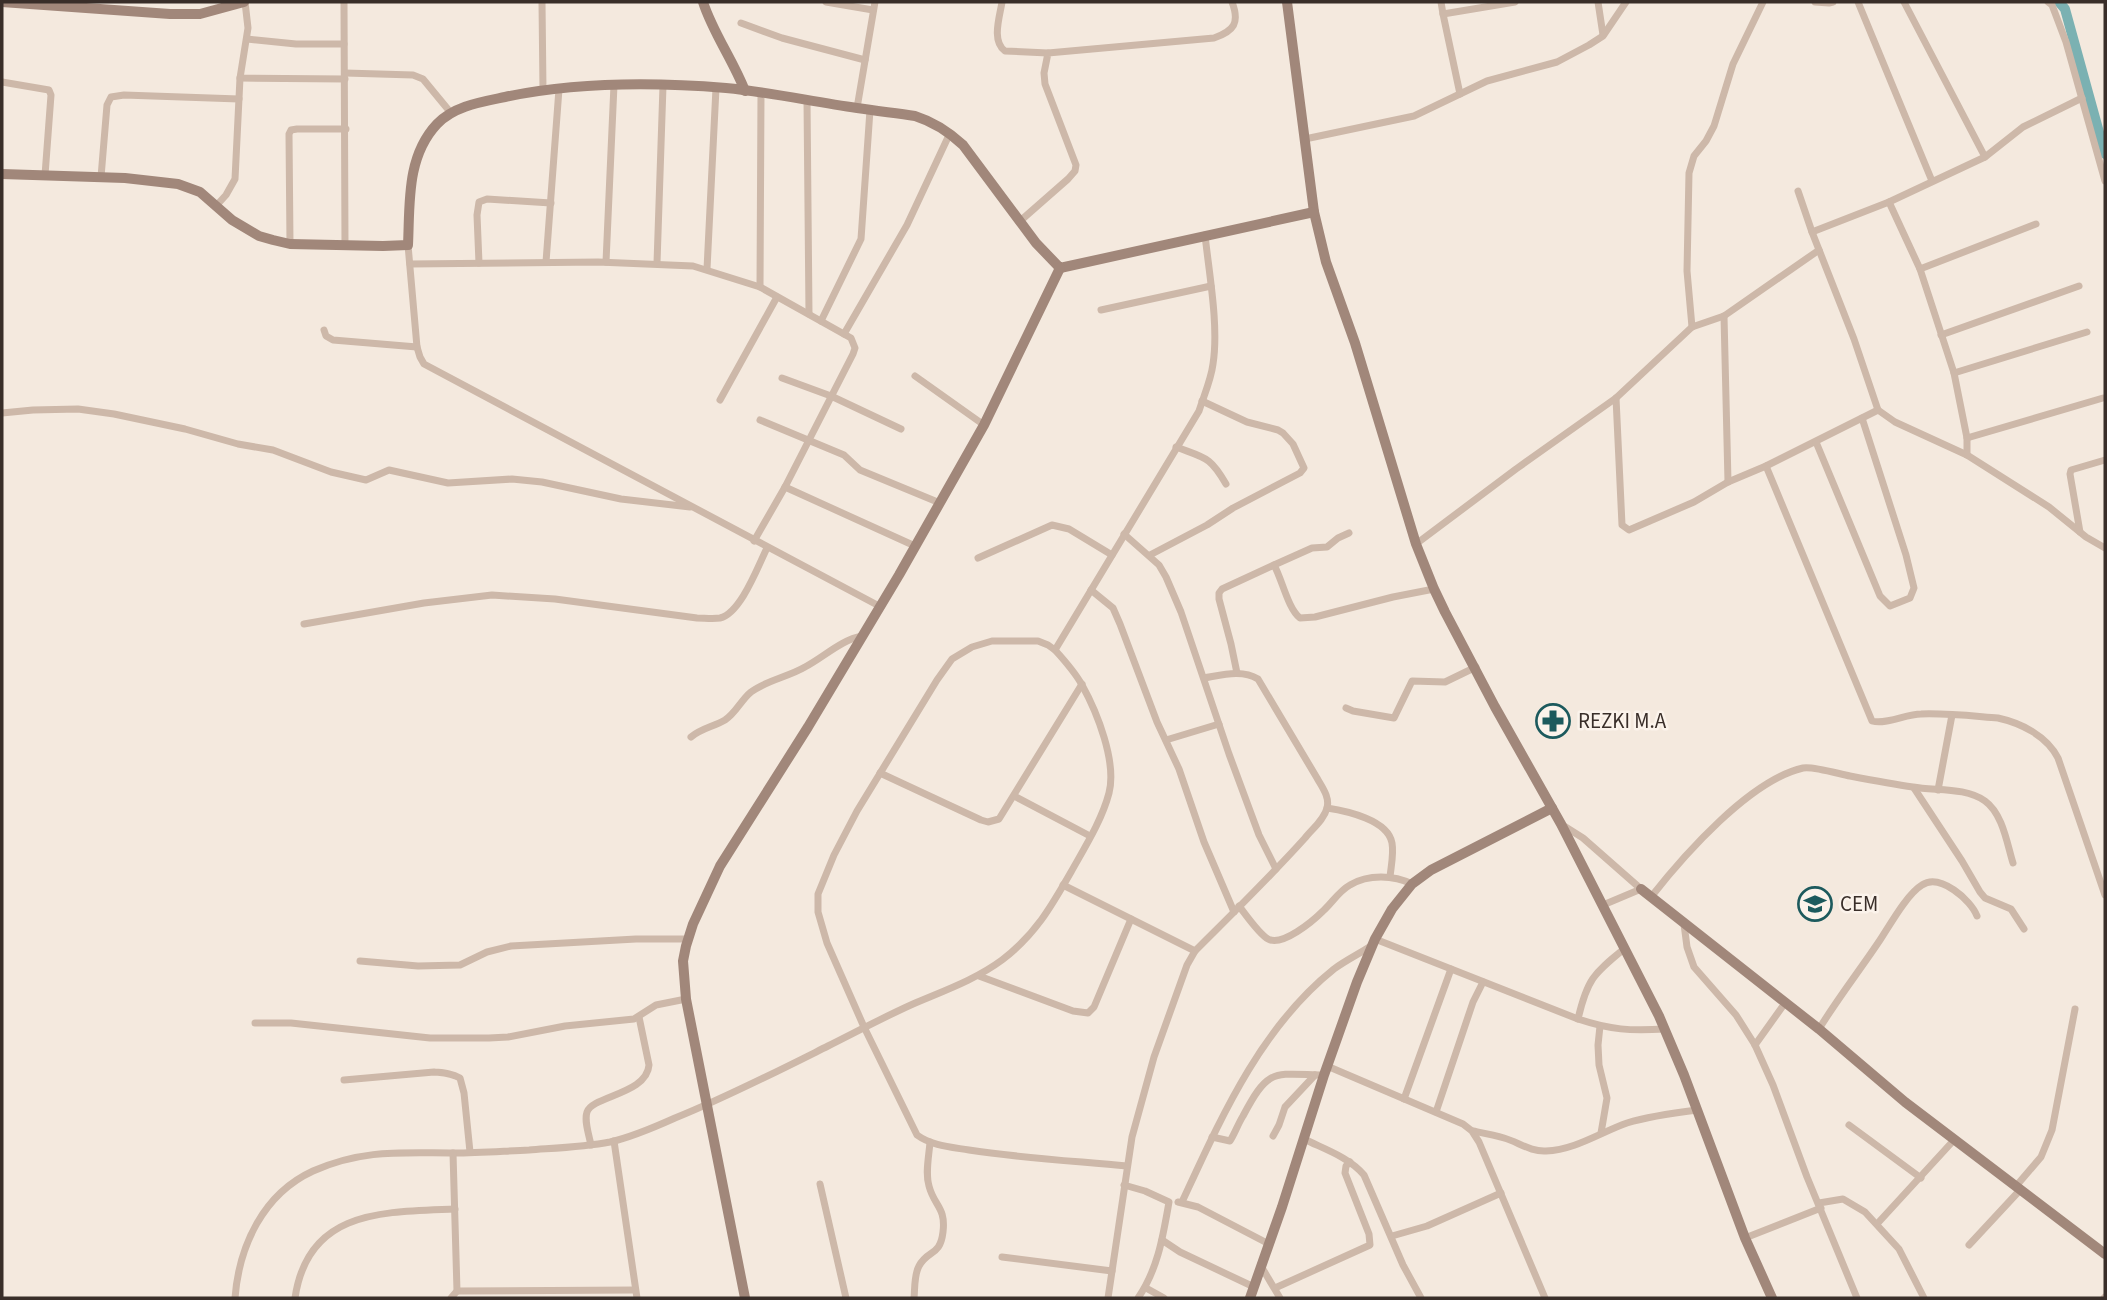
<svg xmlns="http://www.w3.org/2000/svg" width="2107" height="1300" font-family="'Source Sans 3',sans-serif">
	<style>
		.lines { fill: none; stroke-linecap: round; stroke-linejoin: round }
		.canal { stroke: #7bb1b2; stroke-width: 10 }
		.street { stroke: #cdb8a9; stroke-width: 7 }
		.secondary { stroke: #a1877a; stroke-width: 10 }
		.labels { text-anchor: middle; stroke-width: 5; stroke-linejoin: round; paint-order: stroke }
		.poi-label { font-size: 21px; fill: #392e29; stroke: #fbf3eb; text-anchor: start }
	</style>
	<rect width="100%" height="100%" fill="#f4e9de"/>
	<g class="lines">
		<polyline class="canal" points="2059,2 2065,9 2105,154"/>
		<g class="street">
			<polyline points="245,2 248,28 240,78 345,79"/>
			<polyline points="344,2 345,246"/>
			<polyline points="542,2 543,90"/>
			<polyline points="826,2 873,10"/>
			<path d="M1002,2C1000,16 991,41 1005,51L1048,53"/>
			<polyline points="1441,2 1443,14"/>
			<polyline points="1598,2 1603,35"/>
			<polyline points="1815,2 1829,3 1833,2"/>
			<polyline points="1858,2 1932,181"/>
			<polyline points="1904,2 1985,157"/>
			<polyline points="2048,2 2052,5 2066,42 2105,181"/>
			<polyline points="741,23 782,38 865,60"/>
			<polyline points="247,39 296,44 344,44"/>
			<polyline points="345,73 413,75 423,79 451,113"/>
			<polyline points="2,82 49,90 51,95 45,175"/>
			<polyline points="1460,94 1443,14 1515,2"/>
			<polyline points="807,100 809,314"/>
			<polyline points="857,108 875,2"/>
			<polyline points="1305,139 1414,116 1487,81 1557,62 1589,45 1603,36 1626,2"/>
			<polyline points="101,177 107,105 111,97 124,95 239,99"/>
			<polyline points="1798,191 1812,232 1854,339 1878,410 1895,422 1967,455 2049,507 2086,537 2105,548"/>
			<polyline points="1889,202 1920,269 1954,373 1967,438 1967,455"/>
			<polyline points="216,206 226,195 235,179 240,78"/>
			<path d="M1019,222L1068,179L1075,171L1076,165L1045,84L1044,73L1048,53L1214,38C1234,31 1240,23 1232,2"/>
			<polyline points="1812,232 1889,202 1985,157 2023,127 2082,98"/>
			<polyline points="290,244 289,134 291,130 297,129 346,129"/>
			<polyline points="408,245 417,347 420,357 424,364 881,607"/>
			<polyline points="546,262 559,89"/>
			<polyline points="606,262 614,85"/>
			<polyline points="479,263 477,215 479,202 487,199 551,203"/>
			<polyline points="657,263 663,86"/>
			<polyline points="410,264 598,262 693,266 760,287 851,338 855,348 853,354 785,487 754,541"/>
			<polyline points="707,269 716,88"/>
			<polyline points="1920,269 2036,224"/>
			<polyline points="760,287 761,93"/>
			<polyline points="1101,310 1211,286"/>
			<polyline points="1724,316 1728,482"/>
			<polyline points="821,321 861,239 870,110"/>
			<polyline points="1692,327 1687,271 1689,173 1694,156 1706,141 1714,126 1733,64 1763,2"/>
			<polyline points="324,330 326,336 333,340 417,347"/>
			<polyline points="844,334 907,225 950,133"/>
			<polyline points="1941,335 2079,286"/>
			<polyline points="1954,373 2087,332"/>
			<polyline points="915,376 984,425"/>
			<polyline points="782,378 831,396 901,429"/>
			<polyline points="1616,398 1622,525 1629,530 1694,502 1728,482 1766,466 1878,410"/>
			<polyline points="720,400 777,297"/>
			<polyline points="2,413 33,410 78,409 114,414 185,429 238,444 273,450 331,472 366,480 389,470 448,483 512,479 542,482 621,499 690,507"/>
			<polyline points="760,420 844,455 860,470 940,503"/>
			<polyline points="1967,438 2103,398"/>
			<polyline points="1816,442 1880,596 1890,606 1910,598 1914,588 1906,555 1862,418"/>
			<path d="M1176,447C1205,458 1210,456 1226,484"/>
			<path d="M1766,466L1872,721C1886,725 1906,714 1921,714C1946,713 1972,716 1998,718C2021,723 2047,736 2058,758L2105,895"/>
			<polyline points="785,487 915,546"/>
			<polyline points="2080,532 2070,474 2071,470 2105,460"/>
			<polyline points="1124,534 1159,565 1166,577 1181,612 1229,754 1259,835 1276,869"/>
			<polyline points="1416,544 1516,469 1616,398 1692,327 1724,316 1819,250"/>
			<polyline points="1150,555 1207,525 1233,508 1300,473 1304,468 1293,444 1283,433 1278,430 1247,422 1202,401"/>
			<polyline points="978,558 1052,525 1069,529 1112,555"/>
			<polyline points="1274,565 1312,548 1327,547 1338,538 1349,533"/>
			<polyline points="1091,590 1113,608 1120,624 1157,722 1179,769 1204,842 1234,912"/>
			<path d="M304,624L424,603L492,595L555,599L697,618C704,618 713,619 720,618C741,613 758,566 767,548"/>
			<path d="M1237,673L1231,644L1219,599V593L1222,589L1274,565C1282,579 1288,609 1300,618L1315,617L1393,597L1434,589"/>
			<polyline points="1346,708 1353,711 1394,718 1412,681 1445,682 1476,667"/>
			<path d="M691,737C702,728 713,727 725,720C736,713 741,700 751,692C767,680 788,677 805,667C824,657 841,640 862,636"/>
			<polyline points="1166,740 1219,724"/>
			<polyline points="880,773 981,820 988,822 999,819 1082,684"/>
			<polyline points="1914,788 1962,861 1980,892 1985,898 2011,909 2024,929"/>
			<polyline points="1938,790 1952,715"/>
			<polyline points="1014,796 1090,836"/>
			<path d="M1327,808C1347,811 1388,820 1392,843C1394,854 1391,866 1390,877"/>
			<polyline points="1564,826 1583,838 1641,889 1603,905"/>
			<polyline points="1063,885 1195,951"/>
			<path d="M1651,897C1684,855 1750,780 1803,768C1813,766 1839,774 1850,776C1871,780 1892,784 1913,787C1935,791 1966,787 1985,801C2003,814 2007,844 2013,863"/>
			<path d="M1239,906C1246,915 1259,934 1268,939C1282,947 1313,921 1323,911C1332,903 1339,891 1350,885C1368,874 1394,875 1412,884"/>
			<polyline points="1684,924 1687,947 1694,967 1736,1015 1755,1045 1773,1085 1807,1177 1857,1298"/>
			<path d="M1375,939L1578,1019C1611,1030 1630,1031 1665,1029"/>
			<polyline points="360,961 418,966 460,965 487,952 511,946 636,939 688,939"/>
			<polyline points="979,976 1073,1011 1088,1013 1094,1007 1131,919"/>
			<path d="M1578,1019C1587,980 1593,974 1624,949"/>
			<polyline points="255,1023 291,1023 430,1038 489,1038 508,1037 565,1026 634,1019 656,1005 686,999"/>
			<polyline points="1600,1026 1598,1045 1599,1065 1607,1098 1601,1133"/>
			<path d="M1819,1029C1838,998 1860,970 1880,940C1890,925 1907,894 1922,885C1940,873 1971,900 1977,916"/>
			<polyline points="1755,1045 1785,1003"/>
			<polyline points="1327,1066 1463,1124 1472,1131 1479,1142 1545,1298"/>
			<path d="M344,1080L434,1072C444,1073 451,1073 460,1078L464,1093L470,1152"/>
			<polyline points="1404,1099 1451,969"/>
			<polyline points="1436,1112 1473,1002 1483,982"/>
			<polyline points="1849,1125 1921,1178"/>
			<path d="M1473,1131C1483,1133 1494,1135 1504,1138C1518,1142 1531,1152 1546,1151C1575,1150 1601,1132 1627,1123C1650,1116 1673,1113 1697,1110"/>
			<polyline points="1273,1136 1279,1125 1285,1107 1315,1075"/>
			<path d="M1212,1137L1230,1141C1235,1133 1238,1124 1243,1116C1269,1067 1273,1074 1324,1075"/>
			<path d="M1304,1139C1324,1149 1349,1157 1364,1175L1403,1265L1421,1298"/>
			<polyline points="614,1141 637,1298"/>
			<path d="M591,1145C589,1135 584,1121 587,1112C592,1096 647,1094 649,1065L639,1017"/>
			<path d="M1127,1166C1074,1161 1021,1158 969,1150C951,1147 932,1146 917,1135L864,1027L827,943L818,912V894L834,855L857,811L937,680L952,659L972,647L992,641H1038L1048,645L1055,650L1199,411C1204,395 1211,380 1213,364C1219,326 1209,273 1205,235"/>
			<polyline points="820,1184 846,1298"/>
			<path d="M1124,1185L1145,1191L1169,1202C1163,1236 1158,1269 1138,1298"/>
			<polyline points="2017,1185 2041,1157 2052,1130 2075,1009"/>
			<polyline points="1178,1202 1198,1207 1269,1244"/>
			<path d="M1182,1202C1221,1118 1260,1028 1334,969C1346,960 1359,954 1371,946"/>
			<polyline points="1819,1203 1843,1199 1865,1212 1899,1249 1924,1298"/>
			<polyline points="1877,1224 1954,1140"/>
			<polyline points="1392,1236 1427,1226 1501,1193"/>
			<polyline points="1745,1238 1821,1208"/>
			<polyline points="1162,1240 1180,1252 1254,1287"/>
			<polyline points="1969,1245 2021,1189"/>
			<polyline points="1002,1257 1112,1271"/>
			<polyline points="1261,1266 1280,1298"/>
			<polyline points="1146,1288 1164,1298"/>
			<polyline points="1275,1288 1370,1245 1369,1234 1345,1173 1346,1166 1350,1162"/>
			<polyline points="457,1291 635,1290"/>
			<path d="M235,1298C239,1246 263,1194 313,1171C363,1149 401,1153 454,1153C479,1153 504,1151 529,1150C556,1148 584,1147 610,1142C632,1137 655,1127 675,1118C727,1097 778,1071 828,1046C856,1032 884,1017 913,1004C943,991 975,980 1002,960C1035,935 1051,907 1071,872C1085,847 1102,820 1109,793C1117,762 1097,712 1082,685C1075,672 1065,661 1055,650"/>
			<path d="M295,1298C308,1209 384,1212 455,1209"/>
			<polyline points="451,1298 457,1291 453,1153"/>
			<path d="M914,1298C915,1288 914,1275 919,1266C928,1249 940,1257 943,1232C946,1207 934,1206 929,1186C925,1173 929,1156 930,1142"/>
			<path d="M1108,1298L1132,1137L1154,1057L1187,965L1195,951C1232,914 1270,877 1305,838C1312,829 1324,820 1327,808C1330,797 1322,787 1317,778L1258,679C1242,669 1222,675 1204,678"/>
			<polyline points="2104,1298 2105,1297"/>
		</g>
		<g class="secondary">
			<polyline points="2,2 170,14 200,14 244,2"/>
			<path d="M703,2C713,33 733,60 745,91"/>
			<polyline points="1287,2 1314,212 1326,262 1355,343 1416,544 1434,589 1445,612 1495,707 1561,824 1659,1016 1684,1075 1745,1238 1772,1298"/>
			<path d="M2,174L125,178L178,184L200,192L232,220L259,236L273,240L290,244L383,246L408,245C410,204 406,157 437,124C454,106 481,102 505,97C576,82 653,82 726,88C770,92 813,102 857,108C876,111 895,113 915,116C934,122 948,131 963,145L1036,243L1060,268L1314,212"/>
			<polyline points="1641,889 1819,1029 1905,1102 2105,1254"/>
			<polyline points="745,1298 686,999 683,961 686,946 693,924 720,866 808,727 899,575 984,425 1060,268"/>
			<polyline points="1250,1298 1282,1207 1324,1075 1357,982 1375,939 1392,909 1412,884 1431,870 1552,808"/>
		</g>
	</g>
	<defs>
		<g id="pharmacy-ring" transform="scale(1.75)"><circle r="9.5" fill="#fbf3eb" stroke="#1c5a5d" stroke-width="1.5"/><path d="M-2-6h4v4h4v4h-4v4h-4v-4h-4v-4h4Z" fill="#1c5a5d"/></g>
		<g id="school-ring" transform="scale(1.75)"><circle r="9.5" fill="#fbf3eb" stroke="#1c5a5d" stroke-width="1.5"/><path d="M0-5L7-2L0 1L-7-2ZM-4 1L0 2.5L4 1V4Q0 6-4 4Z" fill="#1c5a5d"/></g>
	</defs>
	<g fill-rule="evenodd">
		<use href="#pharmacy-ring" x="1553" y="721"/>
		<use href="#school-ring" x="1815" y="904"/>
	</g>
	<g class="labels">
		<g class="poi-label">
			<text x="1578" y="728">REZKI M.A</text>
			<text x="1840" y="911">CEM</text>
		</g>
	</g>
	<rect width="2107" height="1300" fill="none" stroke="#392e29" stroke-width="7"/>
</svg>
